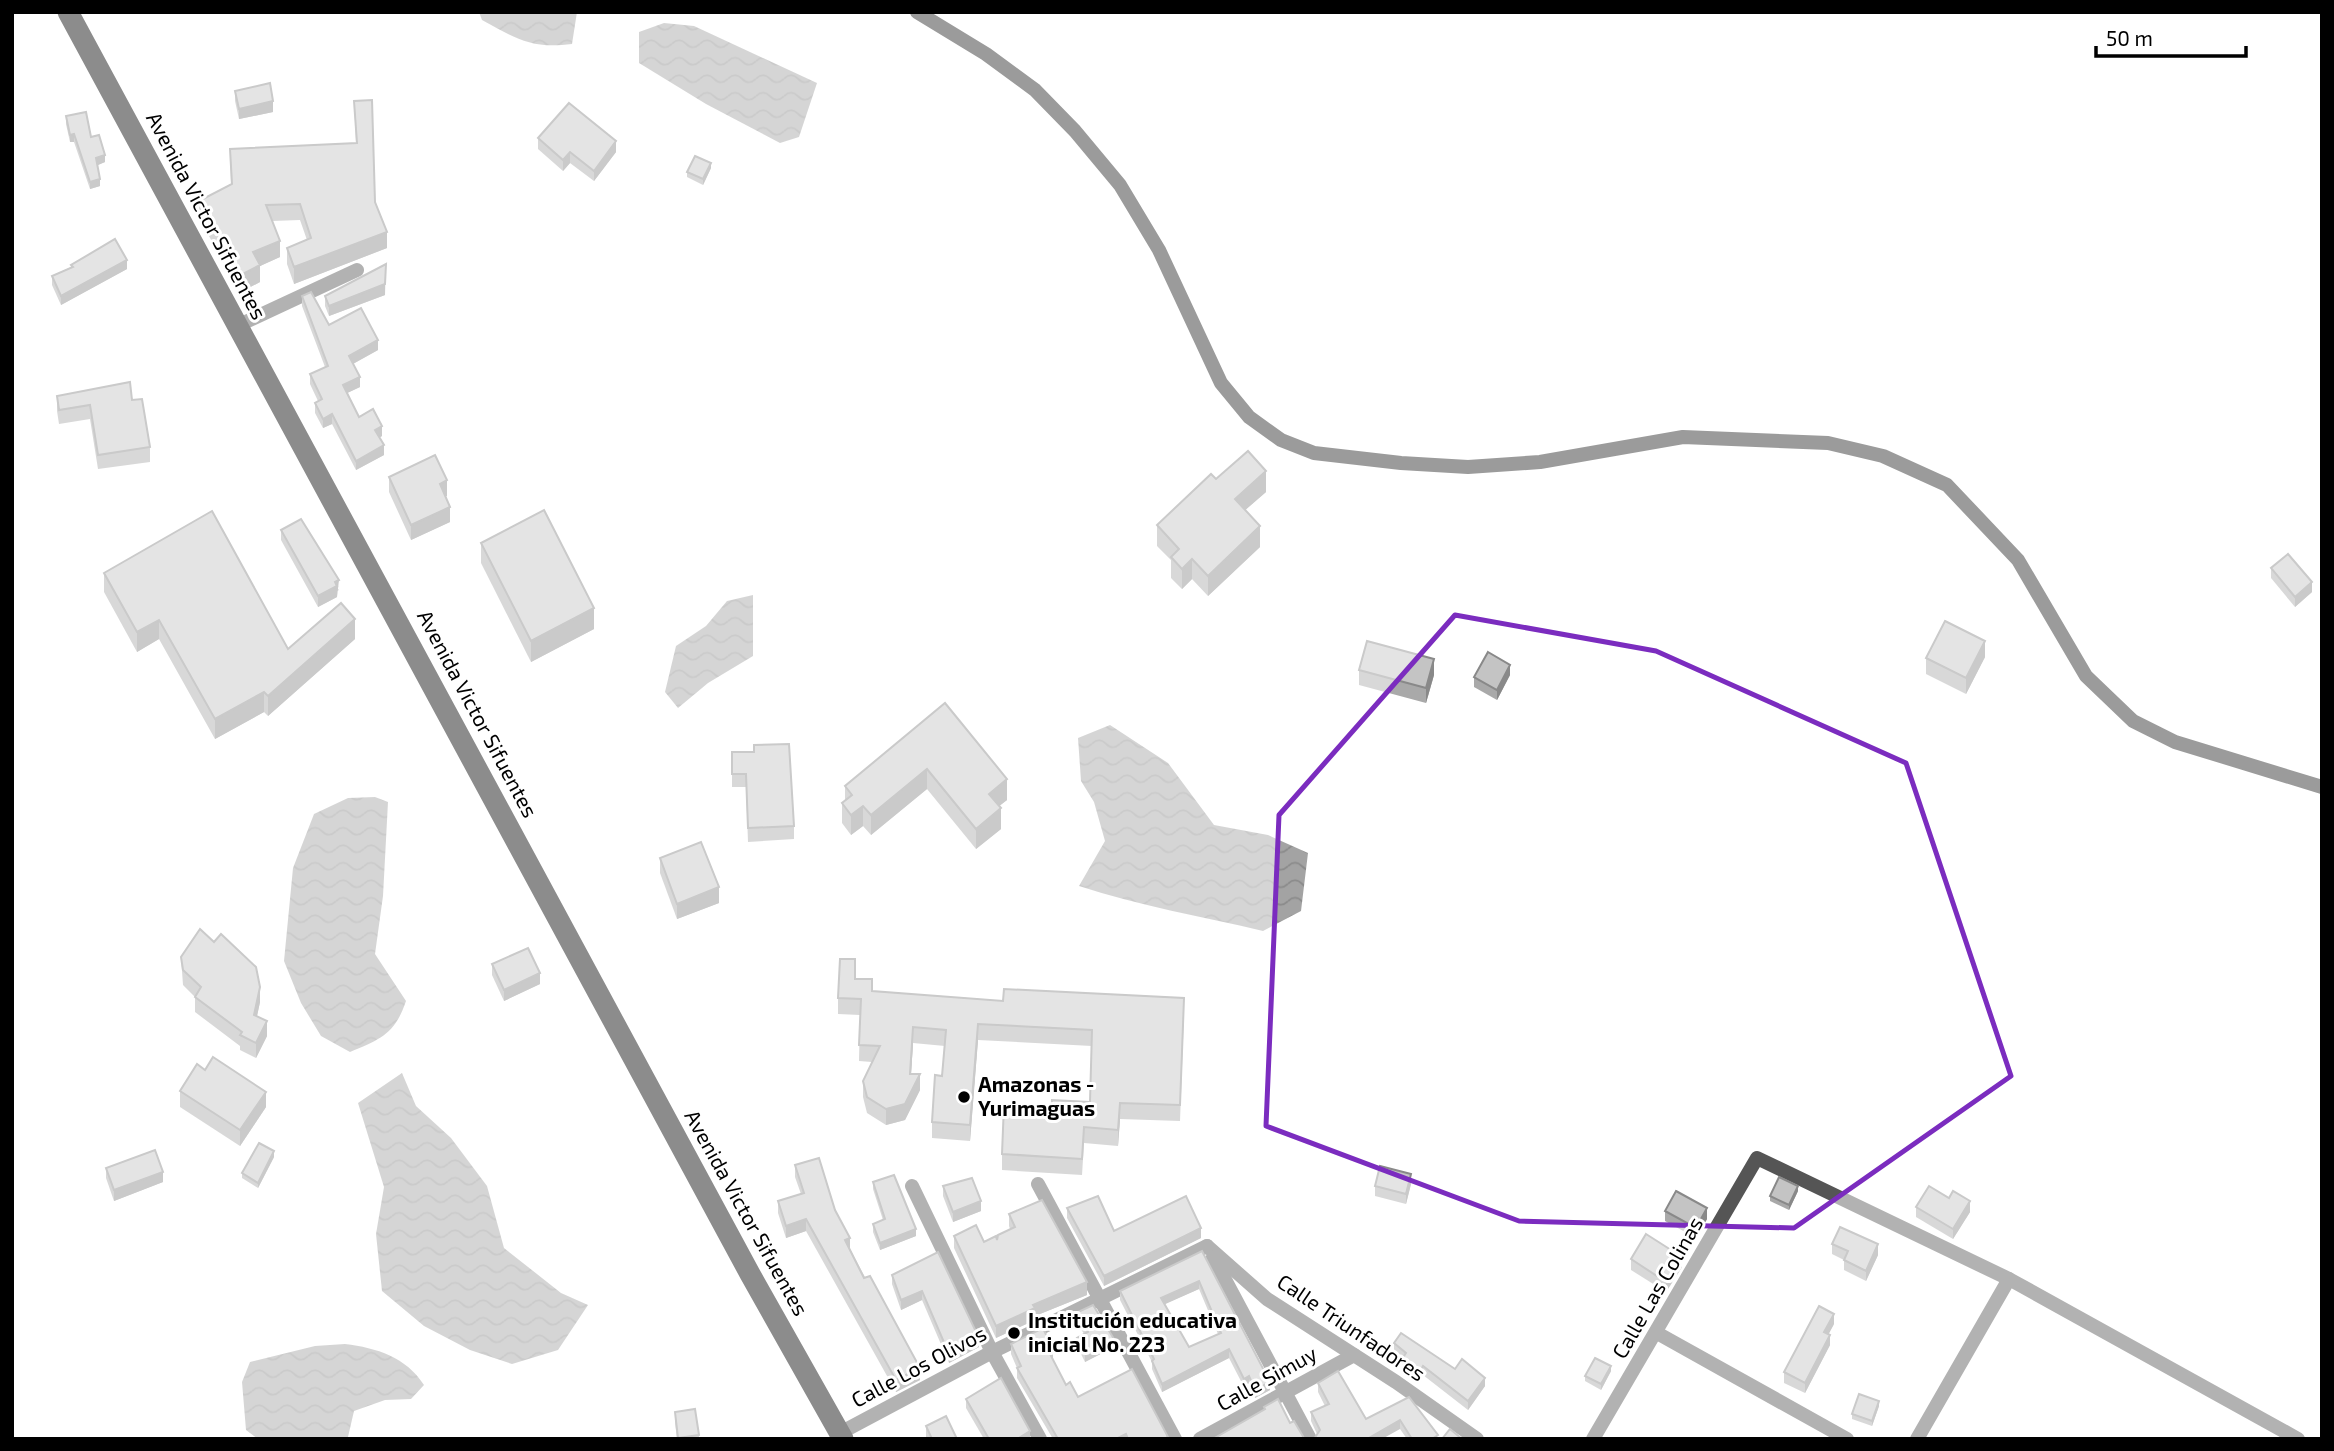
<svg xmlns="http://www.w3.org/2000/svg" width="2334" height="1451" font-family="'Exo 2',sans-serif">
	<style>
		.water { fill: url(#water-waves) }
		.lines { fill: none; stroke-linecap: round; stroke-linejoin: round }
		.street { stroke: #555; stroke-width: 14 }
		.secondary { stroke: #222; stroke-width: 14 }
		.highway { stroke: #000; stroke-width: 21 }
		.wall { fill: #a9a9a9; fill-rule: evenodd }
		.shaded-wall { fill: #898989 }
		.building { fill: #c4c4c4; stroke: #898989; stroke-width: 2; fill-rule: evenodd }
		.marked { fill: none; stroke: #7b2cbf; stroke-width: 5; stroke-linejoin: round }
		.poi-dot { fill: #000; stroke: #fff; stroke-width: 2.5 }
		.labels { text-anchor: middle; stroke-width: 6; stroke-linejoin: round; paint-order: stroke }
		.street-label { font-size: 21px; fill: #000; stroke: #fff }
		.poi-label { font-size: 21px; font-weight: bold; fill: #000; stroke: #fff; text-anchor: start }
	</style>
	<defs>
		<pattern id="water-waves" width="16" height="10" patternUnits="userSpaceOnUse" patternTransform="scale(1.75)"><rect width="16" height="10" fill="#a3a3a3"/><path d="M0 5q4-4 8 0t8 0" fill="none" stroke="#8b8b8b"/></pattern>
	</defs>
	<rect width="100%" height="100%" fill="#fff"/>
	<g class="water">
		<path d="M479,12H577L572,44C531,49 517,39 482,20Z"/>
		<polygon points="664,23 694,26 817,83 799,137 780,143 706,104 639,63 639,32"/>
		<polygon points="753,595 753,656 708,683 678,708 665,692 676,646 706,626 727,601"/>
		<path d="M1110,725L1168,763L1214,825L1268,835L1308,853L1301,911L1263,931C1201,916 1139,906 1079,886L1105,841L1094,802L1081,781L1078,738Z"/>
		<path d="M375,797L388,802L383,896L375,954L406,1001C395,1034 381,1039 350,1052L321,1036L301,1003L284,961L293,868L314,814L348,798Z"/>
		<polygon points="402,1073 416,1106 451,1138 487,1186 504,1248 561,1293 588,1305 558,1350 512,1364 470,1350 424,1326 382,1291 376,1234 384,1187 358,1103"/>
		<path d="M345,1344C377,1348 406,1357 424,1385L411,1399L385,1400L354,1411L348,1437L343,1439H258L246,1430L242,1382L250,1362L315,1346Z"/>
	</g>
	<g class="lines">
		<g class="street">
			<polyline points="237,326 357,270"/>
			<polyline points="1038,1184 1175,1439"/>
			<polyline points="912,1186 992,1352 1040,1439"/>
			<polyline points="1207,1246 1267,1299 1396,1382 1477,1439"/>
			<polyline points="1213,1257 1310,1439"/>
			<polyline points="1657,1333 1847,1439"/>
			<polyline points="840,1433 992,1352 1207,1246"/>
			<polyline points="1200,1439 1354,1355"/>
			<polyline points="1593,1439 1757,1158 2009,1279 2298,1439"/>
			<polyline points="1917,1439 2009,1279"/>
		</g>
		<polyline class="secondary" points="917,12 986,54 1035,90 1075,131 1120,185 1159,250 1221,383 1249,417 1281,440 1314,453 1401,463 1468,467 1540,462 1683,437 1828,443 1883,456 1947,485 2018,560 2086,676 2133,721 2175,742 2322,787"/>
		<polyline class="highway" points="68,12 750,1274 843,1439"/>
	</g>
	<g class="wall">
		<polygon points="235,91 273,112 239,119 235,101"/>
		<polygon points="354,101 375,202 387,248 294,284 287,264 287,248 307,240 300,220 272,221 280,257 260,266 260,282 239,293 199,217 199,201 231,184 230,149 356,143"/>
		<polygon points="66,116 91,137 105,162 97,165 100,186 90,189 74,142 70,142 66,124"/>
		<polygon points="538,138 616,152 594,181 570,163 563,171 538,149"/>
		<polygon points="711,168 703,185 687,177 687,172"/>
		<polygon points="386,264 385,295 329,316 325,306 325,296"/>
		<polygon points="71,265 127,269 61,305 52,285 52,276 71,267"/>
		<polygon points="302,296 329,325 378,350 353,364 360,387 347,393 359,417 382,436 379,438 384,455 356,470 332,424 323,428 315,413 315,403 318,401 310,384 310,374 325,367 302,306"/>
		<polygon points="57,396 132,400 150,447 150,462 98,469 90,419 59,424 57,411"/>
		<polygon points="389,477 447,496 445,496 450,522 411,540 389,492"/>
		<polygon points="1216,479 1266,492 1245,510 1260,547 1208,596 1192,579 1182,589 1171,578 1171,560 1157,546 1157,525"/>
		<polygon points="281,530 339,590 337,591 337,597 318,607 281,540"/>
		<polygon points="481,543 594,629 531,662 481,563"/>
		<polygon points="2271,568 2312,592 2295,607 2271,578"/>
		<polygon points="104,573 288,649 355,639 268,716 264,712 215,739 159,639 137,652 104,592"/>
		<polygon points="1985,657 1966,694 1926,674 1926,658"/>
		<polygon points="1359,670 1434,675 1426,703 1359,685"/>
		<polygon points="1510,675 1497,700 1474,687 1474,677"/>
		<polygon points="945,703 1007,800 999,806 1001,829 976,849 927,789 871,835 863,826 851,835 842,823 842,803 845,801 845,786"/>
		<polygon points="732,752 794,826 794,839 748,842 746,787 732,787"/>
		<polygon points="660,858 719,903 677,919 660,873"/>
		<polygon points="181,957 260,1002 257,1016 267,1036 256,1058 240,1050 240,1046 195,1012 195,997 183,985"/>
		<polygon points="492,964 540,984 504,1001 492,975"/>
		<polygon points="855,979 872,991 1184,1014 1180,1121 1120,1119 1118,1146 1084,1143 1082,1175 1002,1170 1002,1154 1052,1107 1090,1102 1092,1046 978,1040 970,1141 932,1138 932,1122 942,1076 945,1046 913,1043 911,1074 920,1090 905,1120 886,1125 867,1113 863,1097 863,1081 872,1062 859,1061 860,1015 838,1014 838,998"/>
		<polygon points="180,1091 266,1107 240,1146 180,1107"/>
		<polygon points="274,1157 258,1188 242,1178 242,1173"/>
		<polygon points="795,1165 835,1210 850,1249 920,1380 896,1392 806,1231 786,1238 778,1213 778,1201 801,1194 795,1177"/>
		<polygon points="106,1168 163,1182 114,1201 106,1178"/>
		<polygon points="873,1182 916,1236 880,1250 873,1232 873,1224 883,1220 873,1189"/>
		<polygon points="1411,1184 1406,1204 1375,1196 1375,1186"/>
		<polygon points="943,1186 981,1211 953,1222 943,1196"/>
		<polygon points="1798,1191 1789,1210 1770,1201 1770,1196"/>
		<polygon points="1949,1198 1970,1212 1953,1239 1916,1217 1916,1207"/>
		<polygon points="1067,1208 1114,1231 1201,1238 1104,1286 1067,1218"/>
		<polygon points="1665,1211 1707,1219 1696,1238 1665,1221"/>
		<polygon points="1009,1214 1087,1295 1035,1316 1035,1320 996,1338 954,1248 954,1236 984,1242 997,1240 1010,1229 1009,1226"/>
		<polygon points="1832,1244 1878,1255 1866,1281 1844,1270 1844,1260 1832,1254"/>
		<path d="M1202,1251L1270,1390L1255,1398L1249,1384L1244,1387L1229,1358L1162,1392L1152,1369V1362L1120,1300V1291ZM1199,1289L1218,1334L1189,1347L1164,1304Z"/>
		<polygon points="938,1252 979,1347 949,1363 922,1300 901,1310 892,1284 892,1275"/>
		<polygon points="1631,1259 1682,1267 1666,1292 1631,1270"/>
		<polygon points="1076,1313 1114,1347 1085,1362 1077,1346 1077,1338 1084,1334 1076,1321"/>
		<polygon points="1834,1324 1828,1334 1830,1345 1805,1393 1784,1383 1784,1372"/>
		<polygon points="1394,1343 1455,1369 1485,1386 1468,1410 1423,1375 1420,1379 1402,1367 1402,1359 1394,1352"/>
		<polygon points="1011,1344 1053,1360 1066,1385 1078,1397 1168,1439 1053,1439 1017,1378 1017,1368 1011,1354"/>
		<polygon points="1611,1371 1601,1390 1585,1381 1585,1376"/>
		<polygon points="1318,1383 1366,1419 1409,1397 1438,1439 1407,1439 1400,1429 1317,1434 1311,1421 1311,1412 1325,1406 1318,1392"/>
		<polygon points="966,1399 1030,1439 984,1439 966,1408"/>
		<polygon points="1879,1406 1872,1426 1852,1419 1852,1414"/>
		<polygon points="675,1412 699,1435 699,1439 677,1439 675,1422"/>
		<polygon points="926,1426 957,1439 927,1439 926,1437"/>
	</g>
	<g class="shaded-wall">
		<polygon points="273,101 273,112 239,119 239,109"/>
		<polygon points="74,134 74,142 70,142 70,135"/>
		<polygon points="616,141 616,152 594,181 594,171"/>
		<polygon points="570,152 570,163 563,171 563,160"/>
		<polygon points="105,155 105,162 96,166 96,158"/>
		<polygon points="711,163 711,168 703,185 703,179"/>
		<polygon points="100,179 100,186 90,189 90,182"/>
		<polygon points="387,232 387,248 294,284 294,267"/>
		<polygon points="280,241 280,257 260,266 260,282 239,293 239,276 253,252"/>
		<polygon points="127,260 127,269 61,305 61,296"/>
		<polygon points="385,284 385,295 329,316 329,306"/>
		<polygon points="378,340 378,350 349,366 349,356"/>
		<polygon points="360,377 360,387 343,395 343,385"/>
		<polygon points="332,414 332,424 323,428 323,419"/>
		<polygon points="382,426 382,436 375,440 375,430"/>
		<polygon points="384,445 384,455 356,470 356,461"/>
		<polygon points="1266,471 1266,492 1235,519 1235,499"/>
		<polygon points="447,480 447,496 440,499 440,484"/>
		<polygon points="450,507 450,522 411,540 411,525"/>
		<polygon points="1260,526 1260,547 1208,596 1208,576"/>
		<polygon points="1192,559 1192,579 1182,589 1182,569"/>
		<polygon points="339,580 337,597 318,607 318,596"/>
		<polygon points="2312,582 2312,592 2295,607 2295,597"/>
		<polygon points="594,608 594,629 531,662 531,641"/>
		<polygon points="355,619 355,639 268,716 268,696"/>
		<polygon points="159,620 159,639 137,652 137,632"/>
		<polygon points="1985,641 1985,657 1966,694 1966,678"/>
		<polygon points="1434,659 1434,675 1426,703 1426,688"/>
		<polygon points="1510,665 1510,675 1497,700 1497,690"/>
		<polygon points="264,692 264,712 215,739 215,719"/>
		<polygon points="927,769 927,789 871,835 871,815"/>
		<polygon points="1007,779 1007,800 989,814 989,794"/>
		<polygon points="863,806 863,826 851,835 851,815"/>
		<polygon points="1001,808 1001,829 976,849 976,829"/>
		<polygon points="719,887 719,903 677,919 677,904"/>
		<polygon points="540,973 540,984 504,1001 504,990"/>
		<polygon points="260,987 260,1002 254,1030 254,1015"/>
		<polygon points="267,1021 267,1036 256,1058 256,1043"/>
		<polygon points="978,1024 978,1040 970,1141 970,1125"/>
		<polygon points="913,1027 913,1043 910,1090 910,1074"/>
		<polygon points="920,1074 920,1090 905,1120 886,1125 886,1109"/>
		<polygon points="266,1092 266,1107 240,1146 240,1130"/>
		<polygon points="1120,1103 1120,1119 1118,1146 1118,1130"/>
		<polygon points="274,1151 274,1157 258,1188 258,1183"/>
		<polygon points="163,1172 163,1182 114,1201 114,1190"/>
		<polygon points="1411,1174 1411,1184 1406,1204 1406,1194"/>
		<polygon points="1798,1186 1798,1191 1789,1210 1789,1205"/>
		<polygon points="981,1201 981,1211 953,1222 953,1212"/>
		<polygon points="1970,1201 1970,1212 1953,1239 1953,1229"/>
		<polygon points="1707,1208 1707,1219 1696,1238 1696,1228"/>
		<polygon points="806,1219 806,1231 786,1238 786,1226"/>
		<polygon points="1201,1228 1201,1238 1104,1286 1104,1276"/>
		<polygon points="916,1229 916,1236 880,1250 880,1243"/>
		<polygon points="850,1238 850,1250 845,1240"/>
		<polygon points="1878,1244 1878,1255 1866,1281 1866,1271"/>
		<polygon points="1682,1257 1682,1267 1666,1292 1666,1282"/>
		<polygon points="1199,1281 1199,1289 1161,1306 1161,1298"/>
		<polygon points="1087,1282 1087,1295 1035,1316 1035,1320 996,1338 996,1326 1033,1305"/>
		<polygon points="922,1291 922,1300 901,1310 901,1300"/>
		<polygon points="1834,1314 1834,1324 1824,1343 1824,1332"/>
		<polygon points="1830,1335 1830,1345 1805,1393 1805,1383"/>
		<polygon points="979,1338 979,1347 949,1363 949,1354"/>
		<polygon points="1114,1339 1114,1347 1085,1362 1085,1354"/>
		<polygon points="1229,1349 1229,1358 1162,1392 1162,1384"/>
		<polygon points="1053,1350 1053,1360 1049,1362 1049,1352"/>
		<polygon points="1423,1366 1423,1375 1420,1379 1420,1371"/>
		<polygon points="1611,1366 1611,1371 1601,1390 1601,1384"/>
		<polygon points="920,1368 920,1380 896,1392 896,1380"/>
		<polygon points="1249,1376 1249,1384 1244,1387 1244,1379"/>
		<polygon points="1485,1378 1485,1386 1468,1410 1468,1401"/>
		<polygon points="1270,1382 1270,1390 1255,1398 1255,1390"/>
		<polygon points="1879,1401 1879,1406 1872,1426 1872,1421"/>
		<polygon points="1400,1420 1400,1429 1382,1439 1367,1439"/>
		<polygon points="1030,1431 1030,1439 1017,1439"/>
		<polygon points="1126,1434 1126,1439 1116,1439"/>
	</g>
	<g class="building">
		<polygon points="270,83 273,101 239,109 235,91"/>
		<polygon points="372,100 375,202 387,232 294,267 287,248 311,238 300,204 266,205 280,241 253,252 260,265 239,276 199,201 232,184 230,149 357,143 354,101"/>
		<polygon points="569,103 616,141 594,171 570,152 563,160 538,138"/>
		<polygon points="86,112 91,137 99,135 105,155 96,158 100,179 90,182 74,134 70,135 66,116"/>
		<polygon points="695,156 711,163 703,179 687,172"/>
		<polygon points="115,239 127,260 61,296 52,276 73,267 71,265"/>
		<polygon points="386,264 385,284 329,306 325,296"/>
		<polygon points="311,292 329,325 361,308 378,340 349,356 360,377 343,385 359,417 373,409 382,426 375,430 384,445 356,461 332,414 323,419 315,403 322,399 310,374 328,366 302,296"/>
		<polygon points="130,382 132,400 142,399 150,447 98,455 90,405 59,410 57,396"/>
		<polygon points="1248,451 1266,471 1235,499 1260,526 1208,576 1192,559 1182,569 1171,557 1179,549 1157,525 1211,474 1216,479"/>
		<polygon points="435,455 447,480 440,484 450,507 411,525 389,477"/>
		<polygon points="544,510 594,608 531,641 481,543"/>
		<polygon points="212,511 288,649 341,603 355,619 268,696 264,692 215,719 159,620 137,632 104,573"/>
		<polygon points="301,519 339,580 335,582 337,586 318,596 281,530"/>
		<polygon points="2288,554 2312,582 2295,597 2271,568"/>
		<polygon points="1945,621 1985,641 1966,678 1926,658"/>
		<polygon points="1367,641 1434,659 1426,688 1359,670"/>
		<polygon points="1488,652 1510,665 1497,690 1474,677"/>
		<polygon points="945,703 1007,779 989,794 1001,808 976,829 927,769 871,815 863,806 851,815 842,803 852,795 845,786"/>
		<polygon points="789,744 794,826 748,828 746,774 732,774 732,752 754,752 754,745"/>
		<polygon points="701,842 719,887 677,904 660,858"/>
		<polygon points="200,929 214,942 221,934 256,967 260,987 254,1015 267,1021 256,1043 240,1035 242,1032 195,997 201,987 183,970 181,957"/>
		<polygon points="528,948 540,973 504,990 492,964"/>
		<polygon points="840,959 855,959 855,979 872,979 872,991 1003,1001 1004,989 1184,998 1180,1105 1120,1103 1118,1130 1084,1127 1082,1159 1002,1154 1004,1104 1052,1107 1052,1100 1090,1102 1092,1030 978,1024 970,1125 932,1122 935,1075 942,1076 946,1030 913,1027 910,1074 920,1074 905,1104 886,1109 867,1097 863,1081 880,1046 859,1045 861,999 838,998"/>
		<polygon points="213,1057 266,1092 240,1130 180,1091 197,1064 205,1070"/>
		<polygon points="259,1143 274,1151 258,1183 242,1173"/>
		<polygon points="155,1150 163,1172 114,1190 106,1168"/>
		<polygon points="819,1158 835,1210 850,1238 845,1240 864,1278 870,1276 920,1368 896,1380 806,1219 786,1226 778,1201 804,1193 795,1165"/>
		<polygon points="1380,1166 1411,1174 1406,1194 1375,1186"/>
		<polygon points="894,1175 916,1229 880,1243 873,1224 885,1219 873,1182"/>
		<polygon points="1779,1177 1798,1186 1789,1205 1770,1196"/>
		<polygon points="972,1178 981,1201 953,1212 943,1186"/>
		<polygon points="1929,1186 1949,1198 1953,1191 1970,1201 1953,1229 1916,1207"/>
		<polygon points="1676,1191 1707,1208 1696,1228 1665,1211"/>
		<polygon points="1098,1196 1114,1231 1186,1196 1201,1228 1104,1276 1067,1208"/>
		<polygon points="1042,1200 1087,1282 1033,1305 1035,1308 996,1326 954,1236 976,1225 984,1242 996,1236 997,1240 998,1235 1015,1227 1009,1214"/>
		<polygon points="1840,1227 1878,1244 1866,1271 1844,1260 1848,1251 1832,1244"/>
		<polygon points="1646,1234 1682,1257 1666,1282 1631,1259"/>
		<path d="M1202,1251L1270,1382L1255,1390L1249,1376L1244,1379L1229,1349L1162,1384L1152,1361L1154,1359L1120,1291ZM1199,1281L1221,1333L1189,1347L1161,1298Z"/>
		<polygon points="938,1252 979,1338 949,1354 922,1291 901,1300 892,1275"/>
		<polygon points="1093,1305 1114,1339 1085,1354 1077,1338 1088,1332 1076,1313"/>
		<polygon points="1819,1306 1834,1314 1824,1332 1830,1335 1805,1383 1784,1372"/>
		<polygon points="1043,1328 1053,1350 1049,1352 1066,1385 1070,1382 1078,1397 1132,1369 1168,1437 1164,1439 1128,1439 1126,1434 1116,1439 1058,1439 1017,1368 1021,1366 1011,1344"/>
		<polygon points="1401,1333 1455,1369 1462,1359 1485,1378 1468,1401 1423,1366 1420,1371 1402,1359 1406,1353 1394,1343"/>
		<polygon points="1595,1358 1611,1366 1601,1384 1585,1376"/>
		<polygon points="1338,1371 1366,1419 1409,1397 1438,1435 1432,1439 1412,1439 1400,1420 1367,1439 1314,1439 1320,1430 1311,1412 1329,1404 1318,1383"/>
		<polygon points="1001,1378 1030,1431 1017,1439 989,1439 966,1399"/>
		<polygon points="1859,1394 1879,1401 1872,1421 1852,1414"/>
		<polygon points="1278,1399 1290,1423 1294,1421 1304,1438 1311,1439 1213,1439 1265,1409 1264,1407"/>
		<polygon points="695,1409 699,1435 678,1438 675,1412"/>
		<polygon points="946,1416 957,1439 932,1439 926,1426"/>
		<polygon points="1450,1429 1462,1439 1442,1439"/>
	</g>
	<path d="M0 0H2334V1451H0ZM1455,615L1656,651L1906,763L2011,1076L1794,1228L1519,1221L1266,1126L1279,815Z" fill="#fff" fill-opacity=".55" fill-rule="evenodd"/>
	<path class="marked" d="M1455,615L1656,651L1906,763L2011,1076L1794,1228L1519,1221L1266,1126L1279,815Z"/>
	<g class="poi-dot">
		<circle cx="964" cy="1097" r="7"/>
		<circle cx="1014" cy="1333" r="7"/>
	</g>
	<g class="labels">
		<g class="street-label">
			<text transform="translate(206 216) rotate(62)" y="7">Avenida Victor Sifuentes</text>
			<text transform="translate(477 714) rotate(62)" y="7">Avenida Victor Sifuentes</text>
			<text transform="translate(746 1213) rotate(61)" y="7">Avenida Victor Sifuentes</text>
			<text transform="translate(1658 1288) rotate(-60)" y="7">Calle Las Colinas</text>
			<text transform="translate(1351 1328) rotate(34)" y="7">Calle Triunfadores</text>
			<text transform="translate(919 1367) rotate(-28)" y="7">Calle Los Olivos</text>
			<text transform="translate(1267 1379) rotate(-29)" y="7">Calle Simuy</text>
		</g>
		<g class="poi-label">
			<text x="978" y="1092">Amazonas -<tspan x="978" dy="24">Yurimaguas</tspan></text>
			<text x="1028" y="1328">Institución educativa<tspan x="1028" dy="24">inicial No. 223</tspan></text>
		</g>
	</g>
	<rect width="2334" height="1451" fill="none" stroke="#000000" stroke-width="28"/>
	<path d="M2096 46v10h150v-10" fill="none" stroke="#000000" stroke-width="3.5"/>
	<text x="2106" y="46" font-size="21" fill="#000000" stroke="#ffffff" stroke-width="5" paint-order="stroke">50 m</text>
</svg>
